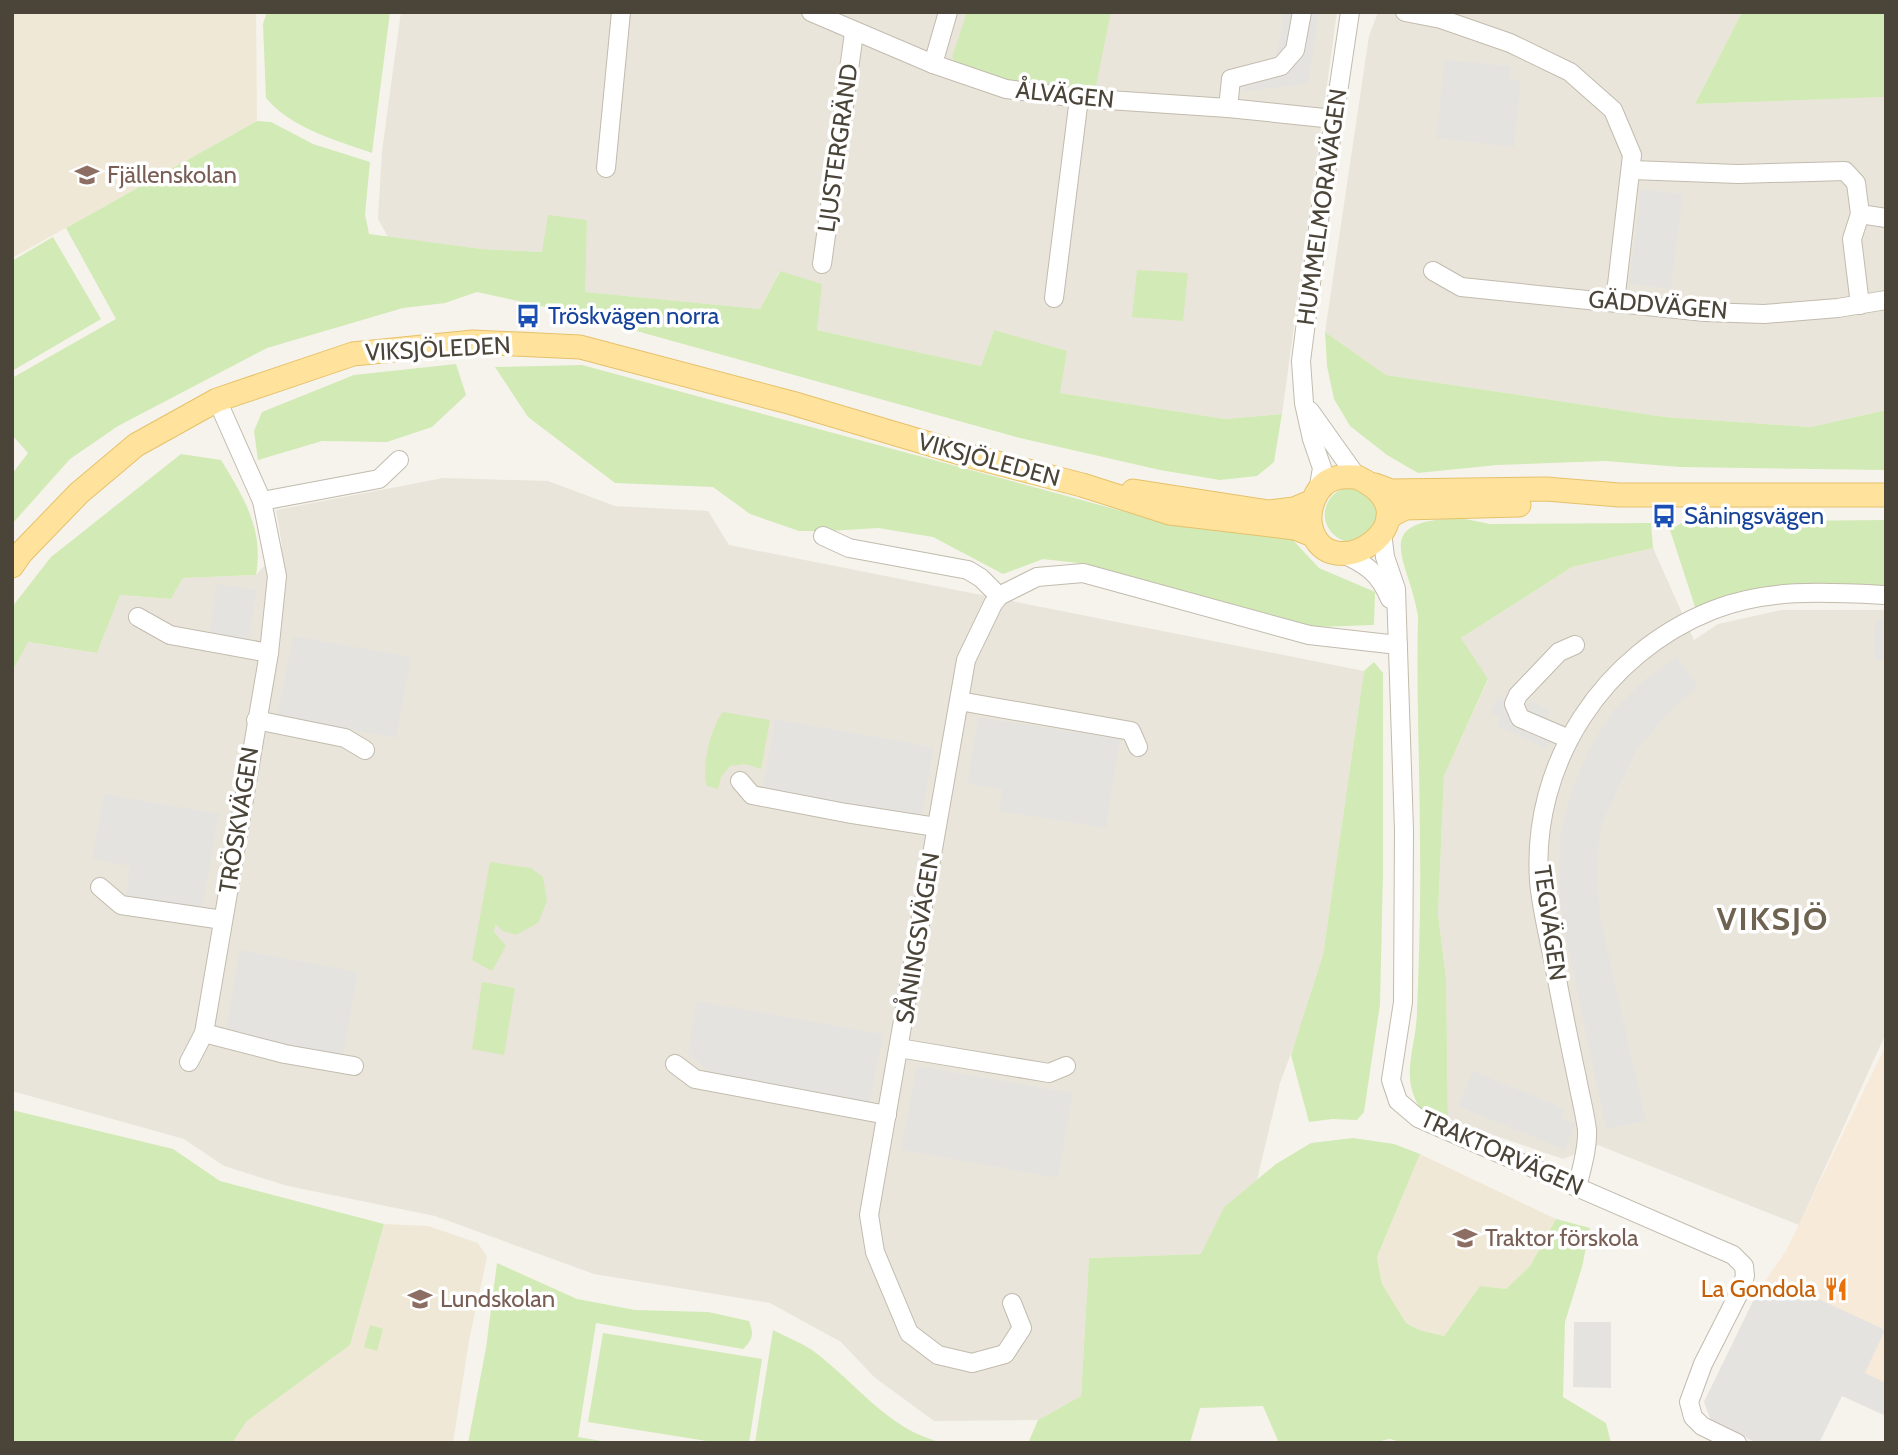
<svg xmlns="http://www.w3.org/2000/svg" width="1898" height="1455" font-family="Cabin,sans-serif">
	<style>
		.residential { fill: #eae5da }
		.commercial { fill: #f7ead8 }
		.education { fill: #efe8d6 }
		.green { fill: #d2eab5 }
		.parking { fill: #e5e3e0 }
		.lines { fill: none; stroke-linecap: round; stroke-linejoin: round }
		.minor-casing { stroke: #c2bbae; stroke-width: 20 }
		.major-casing { stroke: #e6c16a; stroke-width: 25 }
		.minor { stroke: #fff; stroke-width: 18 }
		.major { stroke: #ffe39c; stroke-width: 23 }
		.labels { text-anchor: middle; stroke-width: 7; stroke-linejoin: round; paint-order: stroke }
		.street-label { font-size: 24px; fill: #4b4439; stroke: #fff }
		.education-label { font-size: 24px; fill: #785e54; stroke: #fff; text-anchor: start }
		.transit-label { font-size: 24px; fill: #164399; stroke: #fff; text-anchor: start }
		.food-label { font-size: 24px; fill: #c56008; stroke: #fff; text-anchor: end }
		.district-label { font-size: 32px; font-weight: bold; letter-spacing: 2px; fill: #6e6250; stroke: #fff }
	</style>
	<rect width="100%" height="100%" fill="#f6f3ec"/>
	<g class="residential">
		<polygon points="401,12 1337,12 1282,414 1225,419 1060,393 994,330 981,366 817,330 779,272 760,309 584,292 587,221 542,252 482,249 388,237 378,219 382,151"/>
		<polygon points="1378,12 1742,12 1695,104 1886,97 1886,410 1811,427 1665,417 1386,375 1325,332 1369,36"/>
		<polygon points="443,478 548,481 615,506 708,511 729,545 1364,671 1323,955 1300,1029 1280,1083 1257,1180 1224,1207 1202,1254 1089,1258 1081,1396 1038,1420 934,1421 874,1377 841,1342 770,1303 594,1274 435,1216 288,1186 224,1166 184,1139 12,1091 12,673 27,642 97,653 120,595 171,599 183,578 256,575 282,546 276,510"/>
		<polygon points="1653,548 1694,640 1718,624 1781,610 1886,610 1886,1033 1799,1225 1598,1145 1563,1159 1448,1119 1446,978 1438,914 1444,776 1488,680 1461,638 1572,567"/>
	</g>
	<polygon class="commercial" points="1886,1045 1886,1416 1842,1395 1819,1443 1757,1443 1704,1402 1756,1295 1787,1249"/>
	<g class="education">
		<polygon points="12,12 256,12 257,121 12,258"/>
		<polygon points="1420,1154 1556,1219 1530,1266 1506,1289 1480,1286 1444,1336 1419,1330 1406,1323 1382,1284 1377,1257"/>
		<polygon points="384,1224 428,1226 478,1243 487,1257 469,1341 453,1443 232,1443 247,1421 350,1345"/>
	</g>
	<g class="green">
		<path d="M267,12H390L372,153C336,140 292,129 266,98L263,24Z"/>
		<polygon points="967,12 1111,12 1095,90 1006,83 960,70 952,57"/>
		<polygon points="1742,12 1886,12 1886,97 1695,104"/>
		<polygon points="257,121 271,122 313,144 370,162 365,214 369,234 482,249 542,252 548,215 587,220 585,292 760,309 780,271 822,284 817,330 981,366 994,330 1067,351 1060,393 1225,419 1282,414 1274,462 1257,476 1220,480 1160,470 1020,438 572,313 477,292 445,303 403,308 267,348 118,426 70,459 12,524 12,474 28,453 12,435 12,378 116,319 66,228"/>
		<polygon points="53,237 101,319 12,371 12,261"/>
		<polygon points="1137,270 1188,273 1183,321 1132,317"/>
		<polygon points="1325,332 1386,375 1665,417 1811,427 1886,410 1886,470 1680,467 1605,461 1497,465 1418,473 1387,455 1350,426 1334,399 1327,366"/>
		<polygon points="456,364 466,395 432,427 387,442 322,441 258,460 254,431 262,412 354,375"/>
		<polygon points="582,365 1148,518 1289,536 1319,568 1375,592 1374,625 1316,627 1086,564 1043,559 1003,574 933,537 878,528 830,531 799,531 750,514 713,487 615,483 528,417 495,367"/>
		<path d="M181,454L221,460C244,498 264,529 256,575L183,578L171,599L120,595L97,653L28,642L12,672V607L51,557Z"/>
		<path d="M1352,486L1376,498L1379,525L1350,543C1315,534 1317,492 1352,486Z"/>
		<polygon points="1692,517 1771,521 1886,520 1886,589 1763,588 1696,610 1670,530"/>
		<path d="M1460,518L1490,524L1651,523L1653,548L1572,567L1461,638L1488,679L1444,776L1438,914L1446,978L1448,1119L1421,1110C1399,1076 1416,1050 1417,1012C1419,957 1421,902 1420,846C1420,770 1416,693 1418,616C1409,558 1367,521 1460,518Z"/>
		<polygon points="1374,662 1383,673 1383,871 1380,1004 1364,1112 1357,1120 1332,1119 1309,1122 1291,1055 1323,955 1364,671"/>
		<path d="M723,712L770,720L761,769L745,764L730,766L721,777L718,789L707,786C701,768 711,726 723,712Z"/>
		<polygon points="490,862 531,868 543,877 547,901 538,923 516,935 503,931 495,924 494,932 506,946 492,971 472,960"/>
		<polygon points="482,982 515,988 504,1055 472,1049"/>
		<polygon points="12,1110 173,1149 220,1181 384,1224 350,1345 247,1421 232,1443 12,1443"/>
		<polygon points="1353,1138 1394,1144 1420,1154 1377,1257 1382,1284 1406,1323 1419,1330 1444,1336 1480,1286 1506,1289 1530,1266 1556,1219 1590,1228 1582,1267 1565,1322 1563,1397 1606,1423 1611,1443 1404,1443 1390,1439 1371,1443 1279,1443 1263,1406 1200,1408 1190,1443 984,1443 1029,1441 1038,1420 1081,1396 1089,1258 1201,1254 1224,1207 1276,1164 1311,1143"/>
		<path d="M497,1263L577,1299L635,1310L708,1312L749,1321C754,1334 753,1340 743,1349L596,1323L578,1437L614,1443H468L486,1348Z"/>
		<polygon points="370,1325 383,1329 377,1351 364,1347"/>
		<path d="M773,1330C786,1337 800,1342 812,1350C856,1382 888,1431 944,1443H755Z"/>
		<polygon points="603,1333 762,1359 749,1443 719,1443 588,1422"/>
	</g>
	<g class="parking">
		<polygon points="1284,12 1319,12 1308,84 1242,92 1246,67 1275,64"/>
		<polygon points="1445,60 1510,66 1510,79 1521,81 1514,147 1436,138"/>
		<polygon points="1641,189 1683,194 1671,289 1629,284"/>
		<polygon points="217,584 257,590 248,641 209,634"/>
		<polygon points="1875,620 1886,621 1886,660 1874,660"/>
		<polygon points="294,636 411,657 396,738 276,717"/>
		<polygon points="1677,657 1698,686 1666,715 1637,749 1601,825 1597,868 1600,917 1646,1121 1606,1129 1562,919 1559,878 1560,835 1570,795 1588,751 1612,713 1643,681"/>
		<polygon points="1498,697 1526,710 1530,701 1551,710 1546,720 1557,726 1547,749 1497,726 1501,717 1491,712"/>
		<polygon points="978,717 1120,739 1106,828 999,811 1002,789 967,784"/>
		<polygon points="775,719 934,747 921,820 762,793"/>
		<polygon points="104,794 219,814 201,913 125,900 130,866 92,859"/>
		<polygon points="240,950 358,972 343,1055 225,1034"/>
		<polygon points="697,1001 883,1034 870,1103 712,1076 688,1052"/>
		<polygon points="917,1066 1073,1093 1058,1178 901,1150"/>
		<polygon points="1473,1071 1565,1109 1561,1118 1575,1124 1565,1150 1458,1106"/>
		<polygon points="1774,1283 1791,1286 1885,1330 1865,1373 1886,1383 1886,1416 1842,1396 1819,1443 1757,1443 1711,1421 1704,1402 1756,1295 1764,1285"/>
		<polygon points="1574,1322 1611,1322 1611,1388 1573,1387"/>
	</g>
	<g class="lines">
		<g class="minor-casing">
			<g id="minor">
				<polyline points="811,12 933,64 1006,89 1079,98 1228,108 1334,119"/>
				<polyline points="1405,12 1441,19 1510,43 1570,72 1613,110 1632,155 1615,302"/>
				<polyline points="933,64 948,12"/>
				<polyline points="1228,108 1231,79 1281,66 1295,50 1302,12"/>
				<polyline points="606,168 621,12"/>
				<polyline points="1632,170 1738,174 1845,171 1856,183 1860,214 1886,218"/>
				<polyline points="1860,214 1852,239 1860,305"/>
				<polyline points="822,264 854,33"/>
				<polyline points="1433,271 1461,287 1705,312 1764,314 1838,308 1886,300"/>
				<polyline points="1054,298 1079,98"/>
				<polyline points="1310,411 1357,477"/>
				<polyline points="1318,492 1322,468 1312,439 1304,403 1301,361 1320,213 1350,12"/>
				<polyline points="262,501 379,479 399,460"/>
				<polyline points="1382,532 1385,557 1396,589 1404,830 1403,1002 1391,1080 1398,1101 1418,1118 1733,1255 1744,1266 1745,1276 1739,1293 1703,1364 1689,1402 1693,1417 1702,1426 1737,1443"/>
				<polyline points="823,536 849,548 968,570 981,578 999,596"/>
				<path d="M1341,553C1366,564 1379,573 1390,599"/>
				<polyline points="138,617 170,635 269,653"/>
				<polyline points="959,701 1131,731 1138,747"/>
				<polyline points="256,720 345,738 365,750"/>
				<polyline points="1569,739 1520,718 1514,704 1518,695 1559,652 1575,645"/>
				<polyline points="740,781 752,795 846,813 936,827"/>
				<polyline points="100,887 121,905 223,920"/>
				<polyline points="204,1033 285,1054 354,1066"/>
				<polyline points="899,1048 1049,1073 1066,1066"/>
				<polyline points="189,1062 204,1033 269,653 277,576 262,501 217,400"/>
				<polyline points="675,1064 695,1079 887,1115"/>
				<path d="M1577,1188C1581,1170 1588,1149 1587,1130C1585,1113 1580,1095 1577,1078C1568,1037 1560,995 1552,954C1547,930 1541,905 1539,881C1531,763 1604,653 1713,610C1768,588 1828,592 1886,595"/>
				<polyline points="1012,1303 1022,1328 1005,1354 972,1363 938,1355 909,1333 875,1252 869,1215 966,660 993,604 999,596 1037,577 1083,573 1309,635 1398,645"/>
			</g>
		</g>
		<g class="major-casing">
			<g id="major">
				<path d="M1357,477C1443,518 1327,594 1311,527C1307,509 1316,483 1336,478C1342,476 1351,477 1357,477Z"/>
				<polyline points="1375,485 1391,491 1546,489 1619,495 1886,495"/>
				<polyline points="1133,491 1269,512 1294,509 1313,501"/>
				<polyline points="1388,517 1405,508 1519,505"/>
				<polyline points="12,566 21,553 79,493 136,445 217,400 353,354 473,342 580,347 792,403 970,456 1082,485 1170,513 1295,528 1313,535"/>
			</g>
		</g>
		<use href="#minor" class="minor"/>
		<use href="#major" class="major"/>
	</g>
	<defs>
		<g id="school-bare" transform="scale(1.89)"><path d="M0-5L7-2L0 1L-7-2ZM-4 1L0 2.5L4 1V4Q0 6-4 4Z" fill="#8d6e63" stroke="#fff" stroke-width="2.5" paint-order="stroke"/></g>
		<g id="bus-bare" transform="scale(1.89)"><path d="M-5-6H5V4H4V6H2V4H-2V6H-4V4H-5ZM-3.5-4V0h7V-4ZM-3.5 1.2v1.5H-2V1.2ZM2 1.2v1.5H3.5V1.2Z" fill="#1a4fb4" stroke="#fff" stroke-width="2.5" paint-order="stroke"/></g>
		<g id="restaurant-bare" transform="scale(1.89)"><path d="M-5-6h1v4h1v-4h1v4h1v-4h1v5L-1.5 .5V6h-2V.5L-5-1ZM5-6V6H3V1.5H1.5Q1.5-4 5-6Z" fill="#e8710a" stroke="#fff" stroke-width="2.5" paint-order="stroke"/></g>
	</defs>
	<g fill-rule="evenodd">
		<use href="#school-bare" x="87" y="175"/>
		<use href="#bus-bare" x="528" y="316"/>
		<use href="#bus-bare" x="1664" y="516"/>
		<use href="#school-bare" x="1465" y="1238"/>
		<use href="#restaurant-bare" x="1836" y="1289"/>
		<use href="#school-bare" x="420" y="1299"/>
	</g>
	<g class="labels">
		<g class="street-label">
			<text transform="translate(1065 95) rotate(6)" y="8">ÅLVÄGEN</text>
			<text transform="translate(838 148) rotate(-82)" y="8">LJUSTERGRÄND</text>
			<text transform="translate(1322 207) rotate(-82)" y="8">HUMMELMORAVÄGEN</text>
			<text transform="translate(1658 305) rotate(5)" y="8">GÄDDVÄGEN</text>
			<text transform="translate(438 349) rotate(-3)" y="8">VIKSJÖLEDEN</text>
			<text transform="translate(989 460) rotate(15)" y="8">VIKSJÖLEDEN</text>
			<text transform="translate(239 820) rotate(-81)" y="8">TRÖSKVÄGEN</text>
			<text transform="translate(1550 923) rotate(82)" y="8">TEGVÄGEN</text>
			<text transform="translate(918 938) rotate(-81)" y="8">SÅNINGSVÄGEN</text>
			<text transform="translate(1502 1153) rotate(24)" y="8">TRAKTORVÄGEN</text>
		</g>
		<g class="education-label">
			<text x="107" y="183">Fjällenskolan</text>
			<text x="1485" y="1246">Traktor förskola</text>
			<text x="440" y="1307">Lundskolan</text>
		</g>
		<g class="transit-label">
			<text x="548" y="324">Tröskvägen norra</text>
			<text x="1684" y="524">Såningsvägen</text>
		</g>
		<g class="food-label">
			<text x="1816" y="1297">La Gondola</text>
		</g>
		<g class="district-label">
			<text x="1773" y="930">VIKSJÖ</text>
		</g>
	</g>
	<rect width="1898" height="1455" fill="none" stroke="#4b4439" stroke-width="28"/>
</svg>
